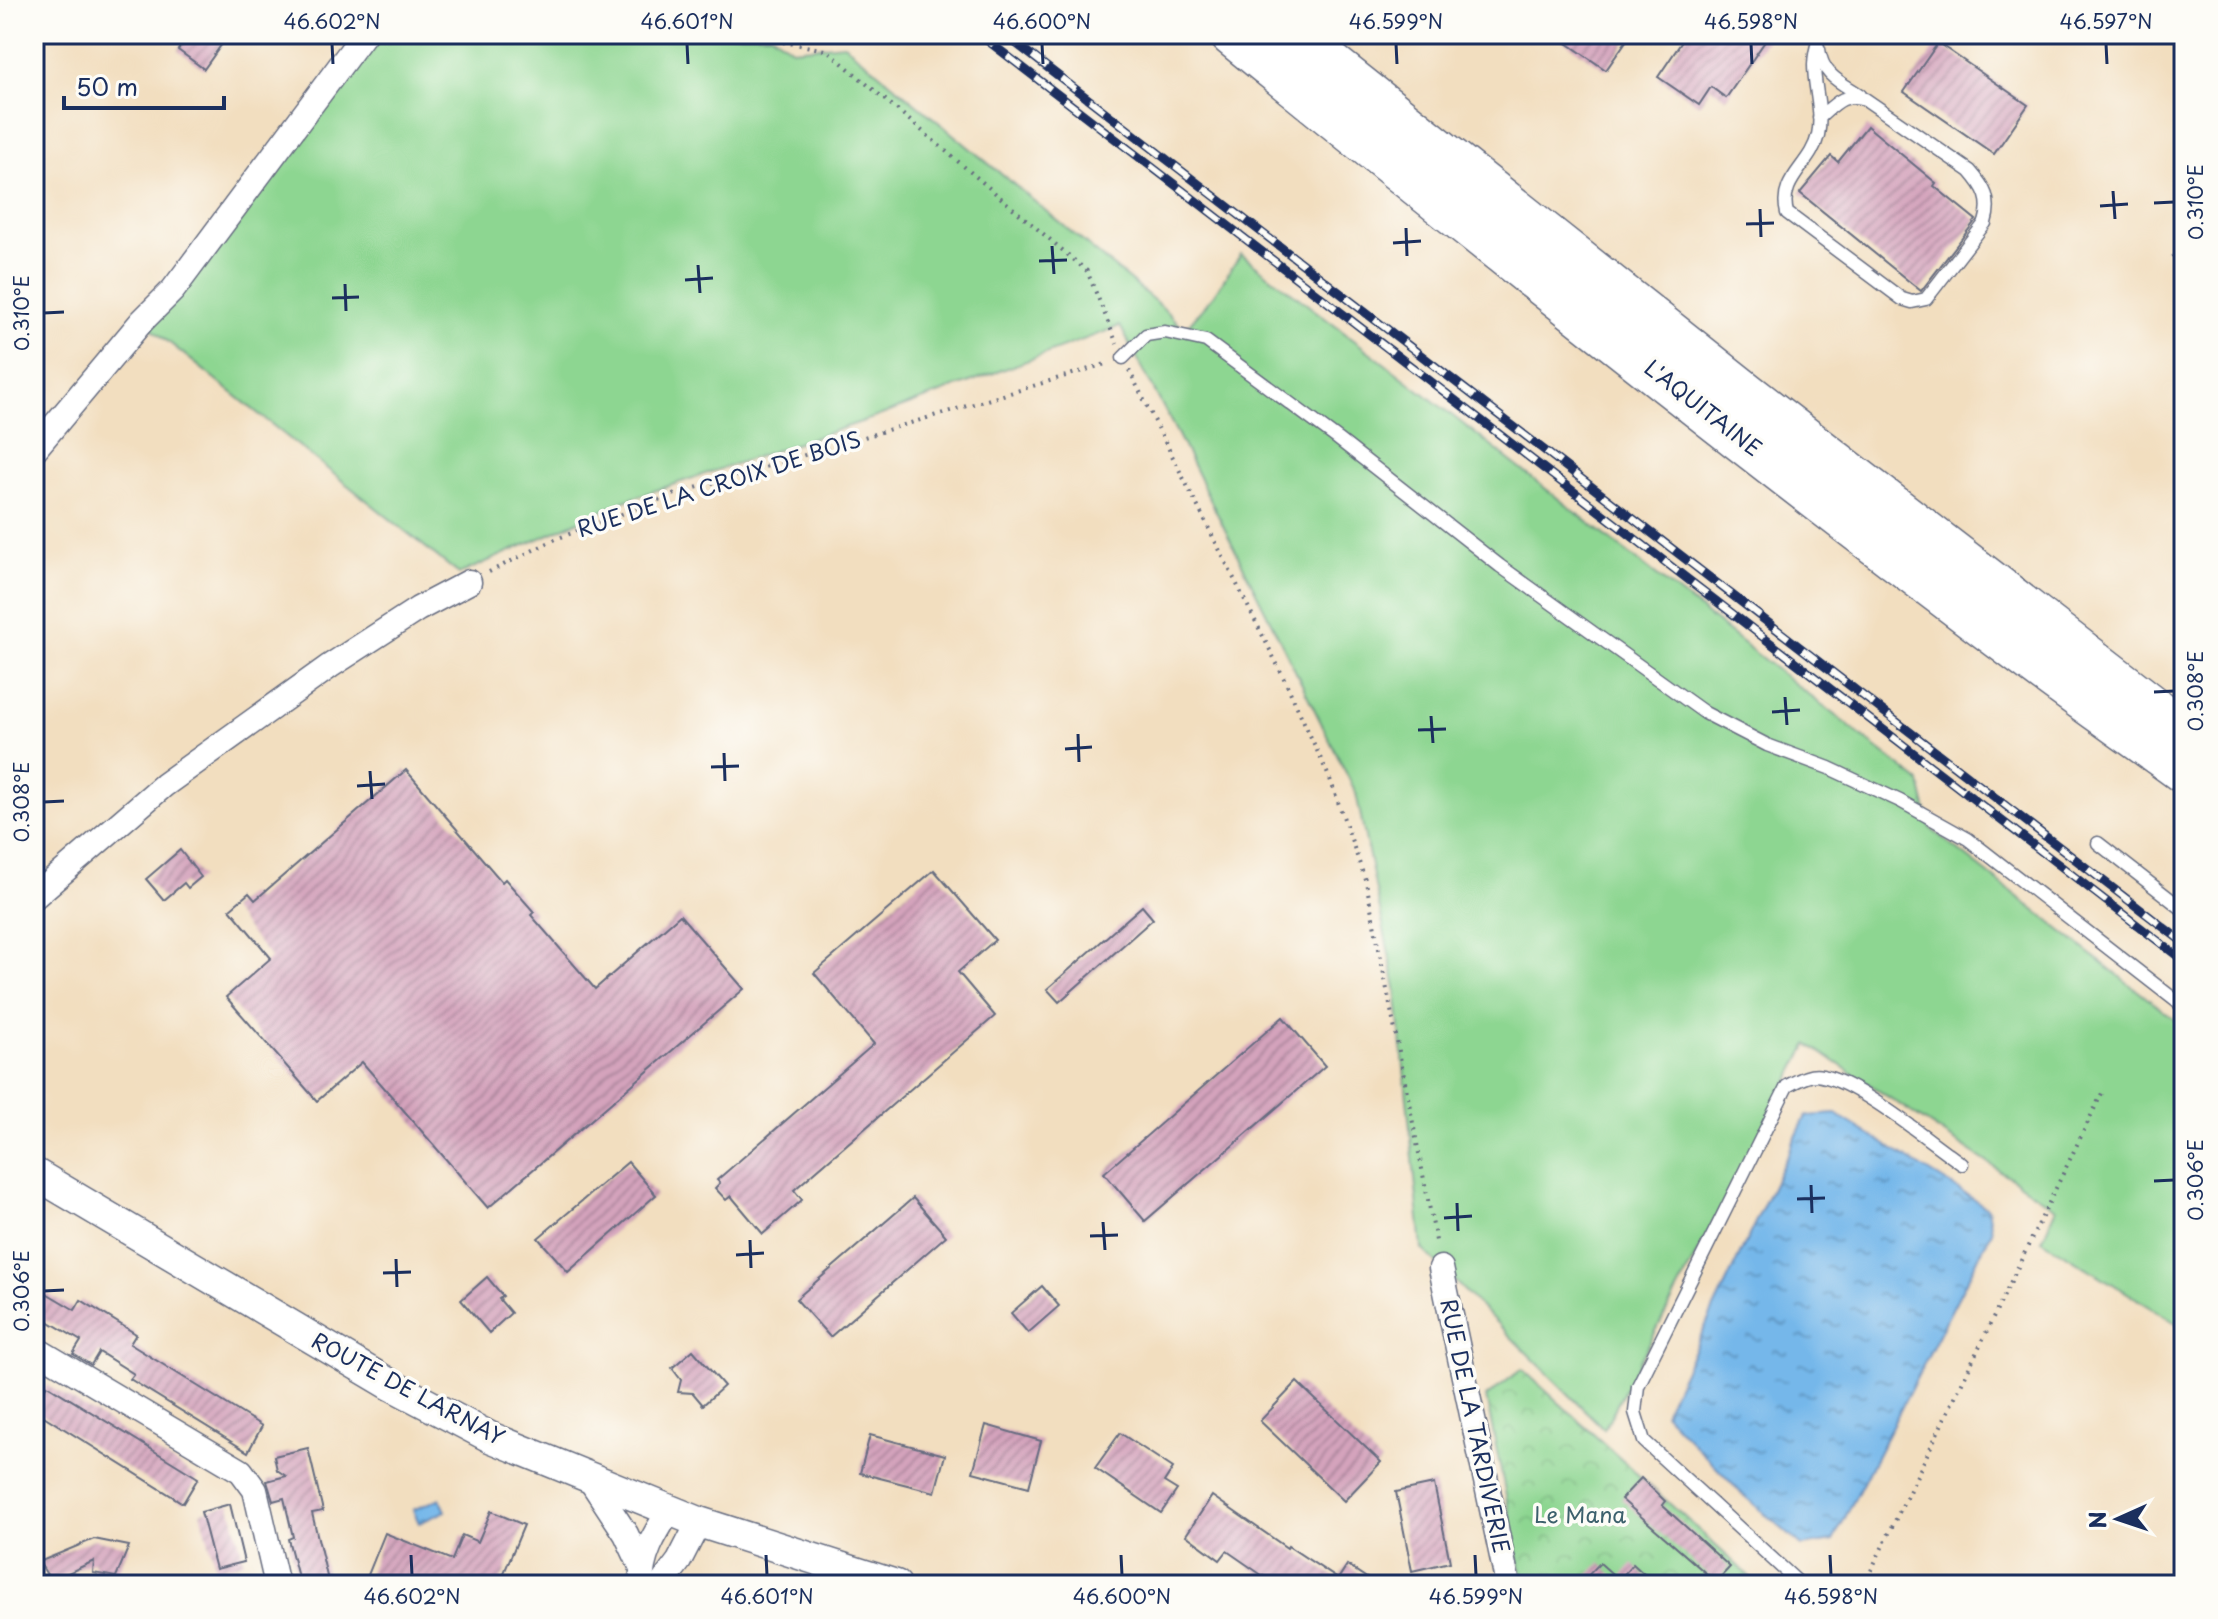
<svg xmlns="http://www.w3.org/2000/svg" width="2218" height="1619" font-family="'Playpen Sans',sans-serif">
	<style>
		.grass { fill: #8dd691; stroke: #548278; stroke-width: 2 }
		.park { fill: url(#park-crowns); stroke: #548278; stroke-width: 2 }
		.water { fill: url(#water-ripples); stroke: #4873a4; stroke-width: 2 }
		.building { fill: url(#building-hatch) }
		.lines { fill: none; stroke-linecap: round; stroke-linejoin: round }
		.service-casing { stroke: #666c80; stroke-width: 15 }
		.minor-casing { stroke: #666c80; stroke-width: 27 }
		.tertiary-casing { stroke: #666c80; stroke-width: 33 }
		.motorway-casing { stroke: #666c80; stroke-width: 47 }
		.path { stroke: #666c80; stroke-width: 4; stroke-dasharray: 2 6; stroke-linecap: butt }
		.service { stroke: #fff; stroke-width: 12 }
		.minor { stroke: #fff; stroke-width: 24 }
		.tertiary { stroke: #fff; stroke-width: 30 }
		.motorway { stroke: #fff; stroke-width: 44 }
		.rail-casing { stroke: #1b2f5e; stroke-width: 9 }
		.rail { stroke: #fdfcf7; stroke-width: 6; stroke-dasharray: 18; stroke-linecap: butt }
		.ticks { fill: none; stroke: #1b2f5e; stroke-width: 3 }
		.labels { text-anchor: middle; stroke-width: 7; stroke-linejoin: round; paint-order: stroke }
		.street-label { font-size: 22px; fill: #1b2f5e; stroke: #fdfcf7 }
		.park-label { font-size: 22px; fill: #3d616d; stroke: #fdfcf7 }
		.neatline { fill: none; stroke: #1b2f5e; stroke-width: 3 }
		.ticks-label { font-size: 20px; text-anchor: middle; fill: #1b2f5e }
	</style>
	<defs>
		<pattern id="park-crowns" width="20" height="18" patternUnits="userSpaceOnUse" patternTransform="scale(2)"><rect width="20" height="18" fill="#8dd691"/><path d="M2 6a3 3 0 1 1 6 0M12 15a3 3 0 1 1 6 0" fill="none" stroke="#79b87f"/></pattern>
		<pattern id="water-ripples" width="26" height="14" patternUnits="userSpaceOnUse" patternTransform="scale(2)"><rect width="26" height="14" fill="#75b7ea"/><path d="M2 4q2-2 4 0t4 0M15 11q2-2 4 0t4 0" fill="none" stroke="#5f95c1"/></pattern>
		<pattern id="building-hatch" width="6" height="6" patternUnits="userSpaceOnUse" patternTransform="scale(2)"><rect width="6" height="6" fill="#d4a3bc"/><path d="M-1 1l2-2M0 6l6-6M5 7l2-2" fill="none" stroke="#ab859c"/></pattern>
	</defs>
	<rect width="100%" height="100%" fill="#fdfcf7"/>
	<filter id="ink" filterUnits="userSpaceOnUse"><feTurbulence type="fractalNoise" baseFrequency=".0125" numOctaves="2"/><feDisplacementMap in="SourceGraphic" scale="16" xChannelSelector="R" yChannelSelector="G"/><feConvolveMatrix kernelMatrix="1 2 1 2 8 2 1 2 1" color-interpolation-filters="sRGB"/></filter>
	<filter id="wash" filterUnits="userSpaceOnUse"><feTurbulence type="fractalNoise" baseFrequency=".006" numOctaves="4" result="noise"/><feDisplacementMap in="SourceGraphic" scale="32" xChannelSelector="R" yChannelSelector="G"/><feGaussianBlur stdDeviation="1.8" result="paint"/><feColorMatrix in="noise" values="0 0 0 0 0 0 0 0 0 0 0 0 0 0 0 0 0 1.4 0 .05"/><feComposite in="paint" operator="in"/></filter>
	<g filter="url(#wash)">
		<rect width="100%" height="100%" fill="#f2debf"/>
		<polygon class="grass" points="362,34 771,34 792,49 844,44 1162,307 1184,330 1213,296 1241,254 1426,395 1920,782 1931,829 2184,1027 2184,1328 2042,1240 2056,1208 1808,1044 1604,1429 1422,1249 1396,988 1356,793 1178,435 1120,326 876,417 624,501 459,574 151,328"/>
		<polygon class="park" points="1522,1369 1750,1577 1744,1585 1524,1585 1486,1397"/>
		<g class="water">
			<polygon points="1836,1114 1988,1208 1992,1231 1833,1541 1802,1546 1741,1493 1664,1413 1806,1116"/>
			<polygon points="440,1498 446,1511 419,1523 413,1510"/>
		</g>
		<g id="blocks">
			<g class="building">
				<polygon points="189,34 229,34 204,69 178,50"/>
				<polygon points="1554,34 1631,34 1606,70"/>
				<polygon points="1687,34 1770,34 1726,98 1711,87 1699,105 1658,77"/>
				<polygon points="1938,43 2028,105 1994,154 1904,92"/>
				<polygon points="1867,126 1936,183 1934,186 1976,220 1921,291 1800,193 1831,156 1838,162"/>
				<polygon points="406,770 502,882 505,879 534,912 531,915 595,989 680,915 744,989 488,1208 362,1062 317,1101 226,997 271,958 230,909 249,893 255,900"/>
				<polygon points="180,850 201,877 188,888 184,883 164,900 146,879"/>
				<polygon points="934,870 995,940 958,972 995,1016 794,1190 802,1200 763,1234 731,1196 726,1200 715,1188 720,1183 717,1180 874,1044 814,973"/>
				<polygon points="1142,906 1153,919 1059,1002 1047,989"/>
				<polygon points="1283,1017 1325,1066 1145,1221 1104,1173"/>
				<polygon points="628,1162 656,1195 568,1272 538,1238"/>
				<polygon points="913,1198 946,1236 830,1337 796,1299"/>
				<polygon points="487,1277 503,1296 499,1299 511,1313 489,1333 461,1300"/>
				<polygon points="1042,1286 1059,1306 1028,1333 1011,1313"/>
				<polygon points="34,1288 40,1292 41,1290 75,1310 81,1300 136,1334 130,1344 262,1426 248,1452 130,1379 134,1374 99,1352 91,1365 73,1354 81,1341 46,1320 38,1334 34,1333"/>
				<polygon points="693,1350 724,1386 703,1405 693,1393 678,1392 681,1380 672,1368"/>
				<polygon points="1297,1382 1381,1462 1344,1501 1260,1421"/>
				<polygon points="34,1384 44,1390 47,1385 198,1478 183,1503 34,1410"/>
				<polygon points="986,1425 1041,1441 1029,1487 973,1472"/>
				<polygon points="1120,1433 1173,1468 1164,1482 1177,1490 1161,1513 1095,1468"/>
				<polygon points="870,1435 945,1455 935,1492 860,1473"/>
				<polygon points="308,1448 323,1511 312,1513 329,1585 300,1585 288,1539 293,1537 284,1498 273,1501 267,1481 286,1476 277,1470 274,1456"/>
				<polygon points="1641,1478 1665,1501 1662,1505 1730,1567 1716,1582 1621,1499"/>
				<polygon points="1434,1484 1450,1562 1412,1571 1396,1492"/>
				<polygon points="1212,1496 1287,1548 1288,1546 1338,1579 1347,1565 1377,1585 1262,1585 1266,1578 1227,1551 1220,1560 1186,1535"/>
				<polygon points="230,1504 244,1562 216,1569 201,1512"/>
				<polygon points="491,1511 524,1525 499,1585 412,1585 397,1579 394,1585 364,1585 385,1533 452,1560 462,1535 478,1542"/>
				<polygon points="94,1539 129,1546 116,1577 93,1573 94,1561 51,1581 39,1562"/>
				<polygon points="1600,1563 1619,1580 1633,1564 1656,1585 1579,1585"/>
			</g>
		</g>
	</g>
	<g filter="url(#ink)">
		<use href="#blocks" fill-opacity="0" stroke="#666c80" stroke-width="2"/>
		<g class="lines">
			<g class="service-casing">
				<g id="service">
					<path d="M1819,49C1822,75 1840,82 1860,95"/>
					<path d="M1819,118C1835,104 1844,92 1865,99L1970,171C1985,188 1992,200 1985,223L1926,299L1912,302L1902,299L1787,213C1778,179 1811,166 1818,135C1823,112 1814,88 1814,65C1814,54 1817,44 1820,34"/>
					<polyline points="1123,358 1146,335 1165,332 1206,341 1338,439 1500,566 1705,713 1767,745 1829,768 1900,801 1968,839 2184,1007"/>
					<polyline points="2098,843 2184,910"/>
					<path d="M1801,1585L1644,1441L1635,1412L1638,1386L1787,1086C1797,1081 1809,1073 1822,1076C1858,1082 1929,1141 1962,1164"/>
				</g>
			</g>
			<g class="minor-casing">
				<g id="minor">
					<polyline points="34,450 142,321 173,290 364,34"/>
					<polyline points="34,897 164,785 330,666 418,609 469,582"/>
					<polyline points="1441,1268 1508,1585"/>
					<polyline points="34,1348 241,1471 255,1490 277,1585"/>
					<polyline points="589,1478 626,1534 641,1566"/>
					<path d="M641,1585C641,1556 654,1535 669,1511"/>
					<polyline points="661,1585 679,1561 699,1522"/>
				</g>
			</g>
			<g class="tertiary-casing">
				<polyline id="tertiary" points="34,1173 393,1386 490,1437 699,1522 896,1585"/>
			</g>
			<g class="motorway-casing">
				<g id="motorway">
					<path d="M1232,34C1496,249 1764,461 2037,665C2085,701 2135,735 2184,771"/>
					<polyline points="1292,34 1747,395 2184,732"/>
				</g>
			</g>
			<g class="path">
				<path d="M752,34C777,43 802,44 828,51L1087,271L1117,344"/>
				<polyline points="2172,255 2184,265"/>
				<polyline points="1129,370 1282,674 1330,779 1366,882 1437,1246"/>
				<polyline points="489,572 556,539 669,496 1109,363"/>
				<polyline points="1864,1585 2103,1091"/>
			</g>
			<use href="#service" class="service"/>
			<use href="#minor" class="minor"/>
			<use href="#tertiary" class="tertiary"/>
			<use href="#motorway" class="motorway"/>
			<g class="rail-casing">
				<g id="rail">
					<polyline points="979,34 2184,961"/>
					<polyline points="1004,34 2184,943"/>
				</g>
			</g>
			<use href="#rail" class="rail"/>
		</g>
	</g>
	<path class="ticks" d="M332,44L333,64M687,44L688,64M1042,44L1043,64M1396,44L1397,64M1751,44L1752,64M2106,44L2107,64M2113,191L2115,219M2154,203L2174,202M2100,206L2128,204M1760,209L1761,237M1746,224L1774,223M1406,228L1407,256M1393,243L1421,241M1052,246L1054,274M1039,261L1067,260M698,265L700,293M685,280L713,278M345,284L346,311M332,298L359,297M44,313L64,312M2154,692L2174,691M1785,697L1787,725M1772,712L1800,710M1431,716L1433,743M1418,730L1446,729M1078,734L1079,762M1065,749L1092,747M724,753L725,781M711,767L739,766M370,771L372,799M357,786L385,784M44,802L64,801M2154,1181L2174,1180M1811,1185L1812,1213M1797,1199L1825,1198M1457,1203L1458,1231M1444,1218L1472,1216M1103,1222L1105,1250M1090,1236L1118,1235M750,1240L751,1268M736,1255L764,1253M396,1259L397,1287M383,1273L411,1272M44,1291L64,1290M411,1555L412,1575M766,1555L767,1575M1121,1555L1122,1575M1475,1555L1476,1575M1830,1555L1831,1575"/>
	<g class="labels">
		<g class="street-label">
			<text transform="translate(1703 408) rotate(38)" y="8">L'AQUITAINE</text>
			<text transform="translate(719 484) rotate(-18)" y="8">RUE DE LA CROIX DE BOIS</text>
			<text transform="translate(408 1389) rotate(28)" y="8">ROUTE DE LARNAY</text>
			<text transform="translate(1475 1426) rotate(78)" y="8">RUE DE LA TARDIVERIE</text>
		</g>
		<g class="park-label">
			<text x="1580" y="1523">Le Mana</text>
		</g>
	</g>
	<rect width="2218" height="1619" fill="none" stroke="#fdfcf7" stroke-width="88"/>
	<g transform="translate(2118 1519) rotate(267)" stroke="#fdfcf7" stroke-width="6" paint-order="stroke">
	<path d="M0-6L14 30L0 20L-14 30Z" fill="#1b2f5e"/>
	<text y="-12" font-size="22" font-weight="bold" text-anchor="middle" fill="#1b2f5e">N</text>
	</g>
	<path d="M64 96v12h160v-12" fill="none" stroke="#1b2f5e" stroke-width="4"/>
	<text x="76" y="96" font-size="24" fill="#1b2f5e" stroke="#fdfcf7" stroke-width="6" paint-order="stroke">50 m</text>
	<rect x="44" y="44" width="2130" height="1531" class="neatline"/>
	<g class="ticks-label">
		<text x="332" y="29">46.602°N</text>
		<text x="687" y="29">46.601°N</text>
		<text x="1042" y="29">46.600°N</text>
		<text x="1396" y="29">46.599°N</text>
		<text x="1751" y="29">46.598°N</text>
		<text x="2106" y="29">46.597°N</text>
		<text transform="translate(2196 202) rotate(-90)" y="7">0.310°E</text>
		<text transform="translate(22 313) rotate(-90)" y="7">0.310°E</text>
		<text transform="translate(2196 691) rotate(-90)" y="7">0.308°E</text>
		<text transform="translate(22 802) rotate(-90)" y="7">0.308°E</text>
		<text transform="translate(2196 1180) rotate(-90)" y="7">0.306°E</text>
		<text transform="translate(22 1291) rotate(-90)" y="7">0.306°E</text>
		<text x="412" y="1604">46.602°N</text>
		<text x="767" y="1604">46.601°N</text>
		<text x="1122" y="1604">46.600°N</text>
		<text x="1476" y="1604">46.599°N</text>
		<text x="1831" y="1604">46.598°N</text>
	</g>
</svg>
